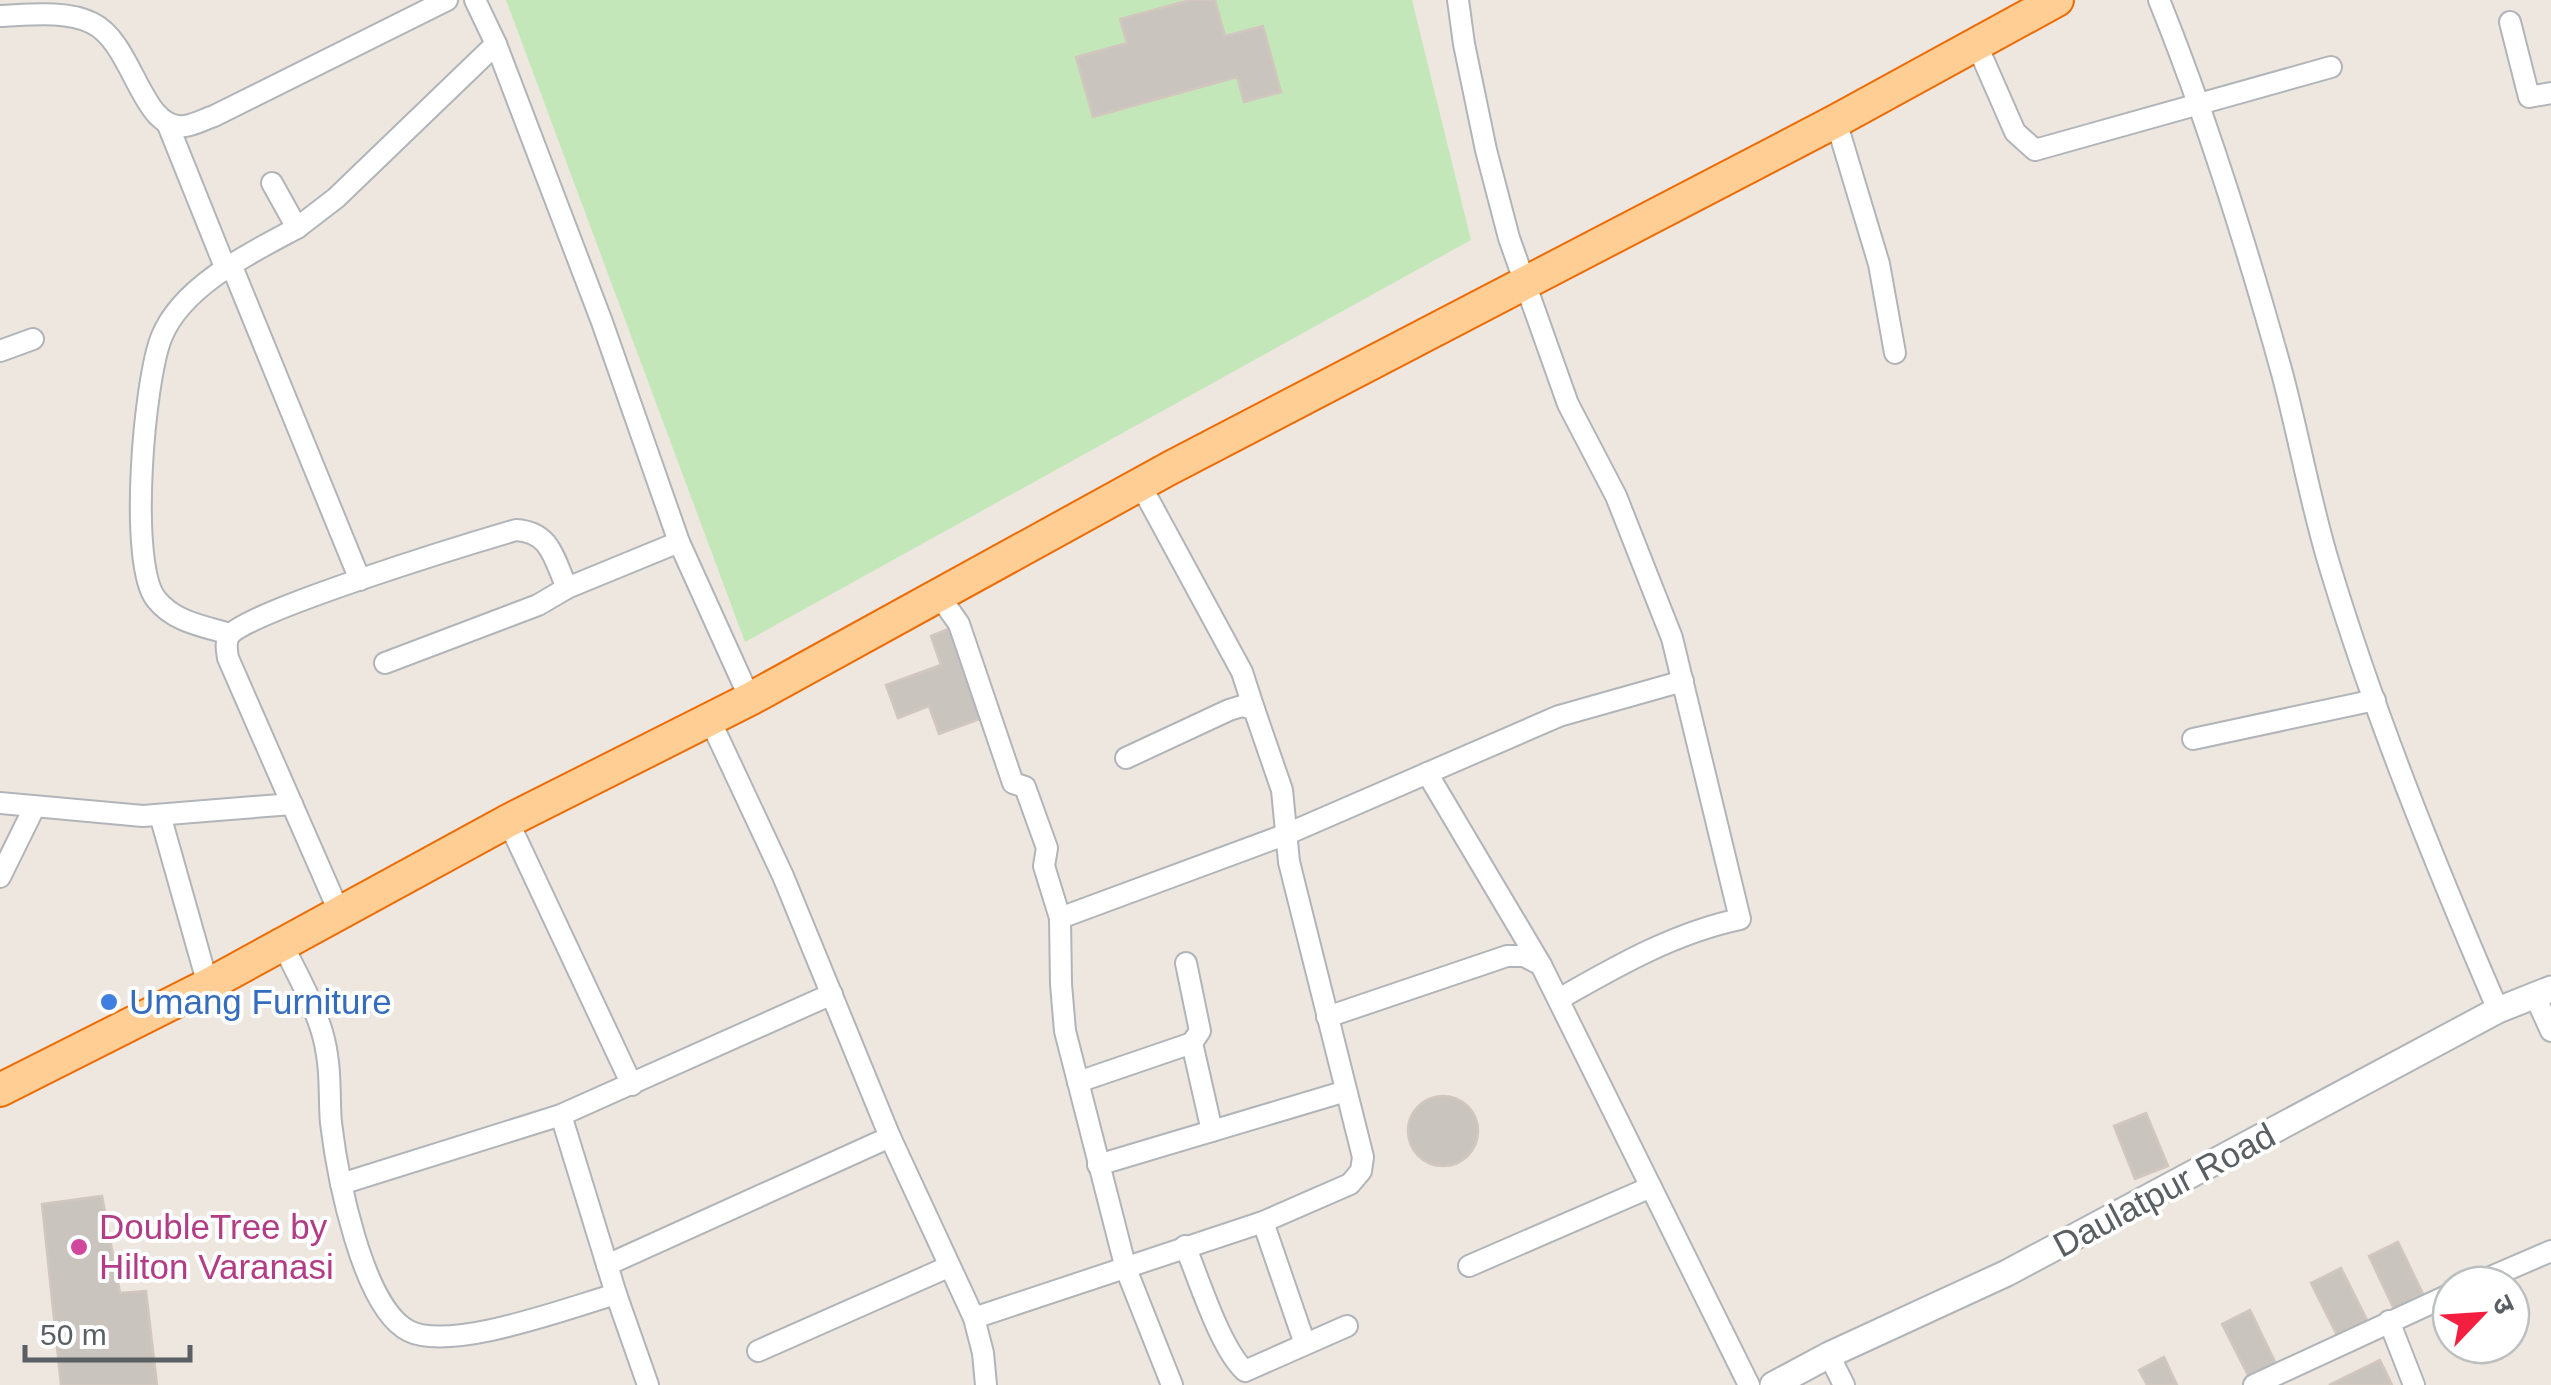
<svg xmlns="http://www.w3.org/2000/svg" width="2551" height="1385" font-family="Arial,'Noto Sans Devanagari',sans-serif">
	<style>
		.green { fill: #c4e7ba }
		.building { fill: #cac4bf; stroke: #d2c7be; stroke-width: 2.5 }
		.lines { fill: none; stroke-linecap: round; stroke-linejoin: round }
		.minor-casing { stroke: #b1b5b9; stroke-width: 24 }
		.tertiary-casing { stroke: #b1b5b9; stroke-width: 29 }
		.trunk-casing { stroke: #ed6b00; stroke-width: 36 }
		.minor { stroke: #fff; stroke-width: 20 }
		.tertiary { stroke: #fff; stroke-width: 25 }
		.trunk { stroke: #ffce94; stroke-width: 32 }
		.shop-dot { fill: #3f7fe0; stroke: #fff; stroke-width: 4 }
		.hotel-dot { fill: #d1479c; stroke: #fff; stroke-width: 4 }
		.labels { text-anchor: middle; stroke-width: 8; stroke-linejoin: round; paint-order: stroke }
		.shop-label { font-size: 35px; fill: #366cbe; stroke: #fff; text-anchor: start }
		.street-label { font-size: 35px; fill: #595f62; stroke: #fff }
		.hotel-label { font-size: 35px; fill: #b23c85; stroke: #fff; text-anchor: start }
	</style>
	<rect width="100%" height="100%" fill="#ede7e0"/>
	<polygon class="green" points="506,0 1412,0 1471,240 745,642"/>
	<g class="building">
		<polygon points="1190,0 1215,0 1225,36 1263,26 1281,92 1244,102 1237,77 1093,117 1076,57 1127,43 1120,19"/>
		<polygon points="951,628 985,717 939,734 929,706 898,718 886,685 941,665 931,636"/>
		<circle cx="1443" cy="1131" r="35"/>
		<polygon points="2146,1113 2168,1166 2135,1179 2114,1126"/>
		<polygon points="102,1196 120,1293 146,1291 157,1385 61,1385 42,1204"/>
		<polygon points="2398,1242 2423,1294 2394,1309 2369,1256"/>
		<polygon points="2341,1268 2368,1322 2338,1337 2311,1283"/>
		<polygon points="2250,1310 2276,1364 2249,1377 2222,1324"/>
		<polygon points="2164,1357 2177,1385 2147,1385 2139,1370"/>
		<polygon points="2380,1360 2392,1385 2329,1385"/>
	</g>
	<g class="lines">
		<g class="minor-casing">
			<g id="minor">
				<polyline points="475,0 496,44 602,322 679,542 750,699"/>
				<path d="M1458,0L1464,44L1486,150L1509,238L1568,404L1616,496L1672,638L1740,919C1674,933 1617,966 1559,999"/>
				<path d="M2159,0C2208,121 2247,247 2282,373C2299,437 2310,501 2329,564C2375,716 2435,864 2498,1010"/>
				<path d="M0,16C28,15 66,10 92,23C134,43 141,132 185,126C194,125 205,119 214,116L447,0"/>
				<polyline points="2510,22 2529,97 2551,93"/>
				<polyline points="1976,43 2015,132 2035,150 2331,67"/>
				<polyline points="1836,121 1879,264 1895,353"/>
				<polyline points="168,125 225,267 235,274 360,580"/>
				<polyline points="272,183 297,228 336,198 496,44"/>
				<polyline points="0,351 33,339"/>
				<polyline points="1140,484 1242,672 1254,709"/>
				<polyline points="938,594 959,624 1013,783 1025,787 1047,848 1044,866 1060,918"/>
				<path d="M230,634C203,626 174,622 156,599C128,564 144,378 162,336C183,285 252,252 297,228"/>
				<polyline points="385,663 538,605 567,588 679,542"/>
				<polyline points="709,718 783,876 890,1137 974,1318 983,1353 986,1385"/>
				<polyline points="2193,739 2375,700"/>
				<polyline points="1427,773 1541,965"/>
				<polyline points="0,803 143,816 292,804"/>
				<polyline points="160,815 208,985"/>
				<polyline points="508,821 632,1085"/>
				<polyline points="0,877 34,808"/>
				<path d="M340,914L228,658C227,651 225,643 229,636C244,612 475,542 516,530C551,532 554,559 567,588"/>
				<path d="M282,943C299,979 322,1016 327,1055C331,1078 329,1101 331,1123C337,1173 362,1308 409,1331C451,1352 571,1307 616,1294"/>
				<polyline points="1186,963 1200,1031 1192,1043 1212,1131"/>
				<polyline points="2535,996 2551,1031"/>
				<polyline points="1327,1017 1507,956 1524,956 1541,965 1749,1385"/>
				<polyline points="1078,1082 1192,1043"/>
				<polyline points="561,1115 616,1294 648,1385"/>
				<polyline points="1098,1165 1346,1091"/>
				<polyline points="341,1184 561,1115 832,994"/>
				<polyline points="1263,1222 1305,1344"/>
				<path d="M1185,1246C1199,1279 1220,1348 1245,1371L1347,1326"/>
				<polyline points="607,1265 890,1137"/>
				<polyline points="1469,1266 1651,1187"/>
				<polyline points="2472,1285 2551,1251"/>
				<polyline points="974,1318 1263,1222 1350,1184 1361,1171 1363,1157 1289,862 1282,790 1254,709 1242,706 1229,710 1126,758"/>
				<polyline points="2389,1321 2414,1385"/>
				<polyline points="758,1351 948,1267"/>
				<polyline points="1829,1355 1844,1385"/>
				<polyline points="1172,1385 1126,1269 1065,1031 1061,984 1060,918 1287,834 1559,716 1683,681"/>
				<polyline points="2254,1385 2451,1294"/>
			</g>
		</g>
		<g class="tertiary-casing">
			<polyline id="tertiary" points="1773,1385 1829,1355 2007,1273 2498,1010 2551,989"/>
		</g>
		<g class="trunk-casing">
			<polyline id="trunk" points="0,1090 208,985 508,821 750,699 1170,468 1836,121 2057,0"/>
		</g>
		<use href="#minor" class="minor"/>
		<use href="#tertiary" class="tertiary"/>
		<use href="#trunk" class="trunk"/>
	</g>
	<circle class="shop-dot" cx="109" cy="1002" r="10"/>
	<circle class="hotel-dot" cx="79" cy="1247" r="10"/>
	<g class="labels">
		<g class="shop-label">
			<text x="129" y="1014">Umang Furniture</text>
		</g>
		<g class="street-label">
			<text transform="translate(2164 1190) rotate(-28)" y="12">Daulatpur Road</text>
		</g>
		<g class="hotel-label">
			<text x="99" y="1239">DoubleTree by<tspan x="99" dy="40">Hilton Varanasi</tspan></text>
		</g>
	</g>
	<g transform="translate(2481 1315) rotate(65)"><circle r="48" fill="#ffffff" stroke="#bdbfc0" stroke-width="2.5"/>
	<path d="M0-8L18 38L0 25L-18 38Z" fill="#f41f40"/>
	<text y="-15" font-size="28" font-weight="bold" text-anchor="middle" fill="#595f62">उ</text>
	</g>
	<path d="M25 1345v15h165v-15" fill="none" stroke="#595f62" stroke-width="5"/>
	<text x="40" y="1345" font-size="30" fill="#595f62" stroke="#ffffff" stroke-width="8" paint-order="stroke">50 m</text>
</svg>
